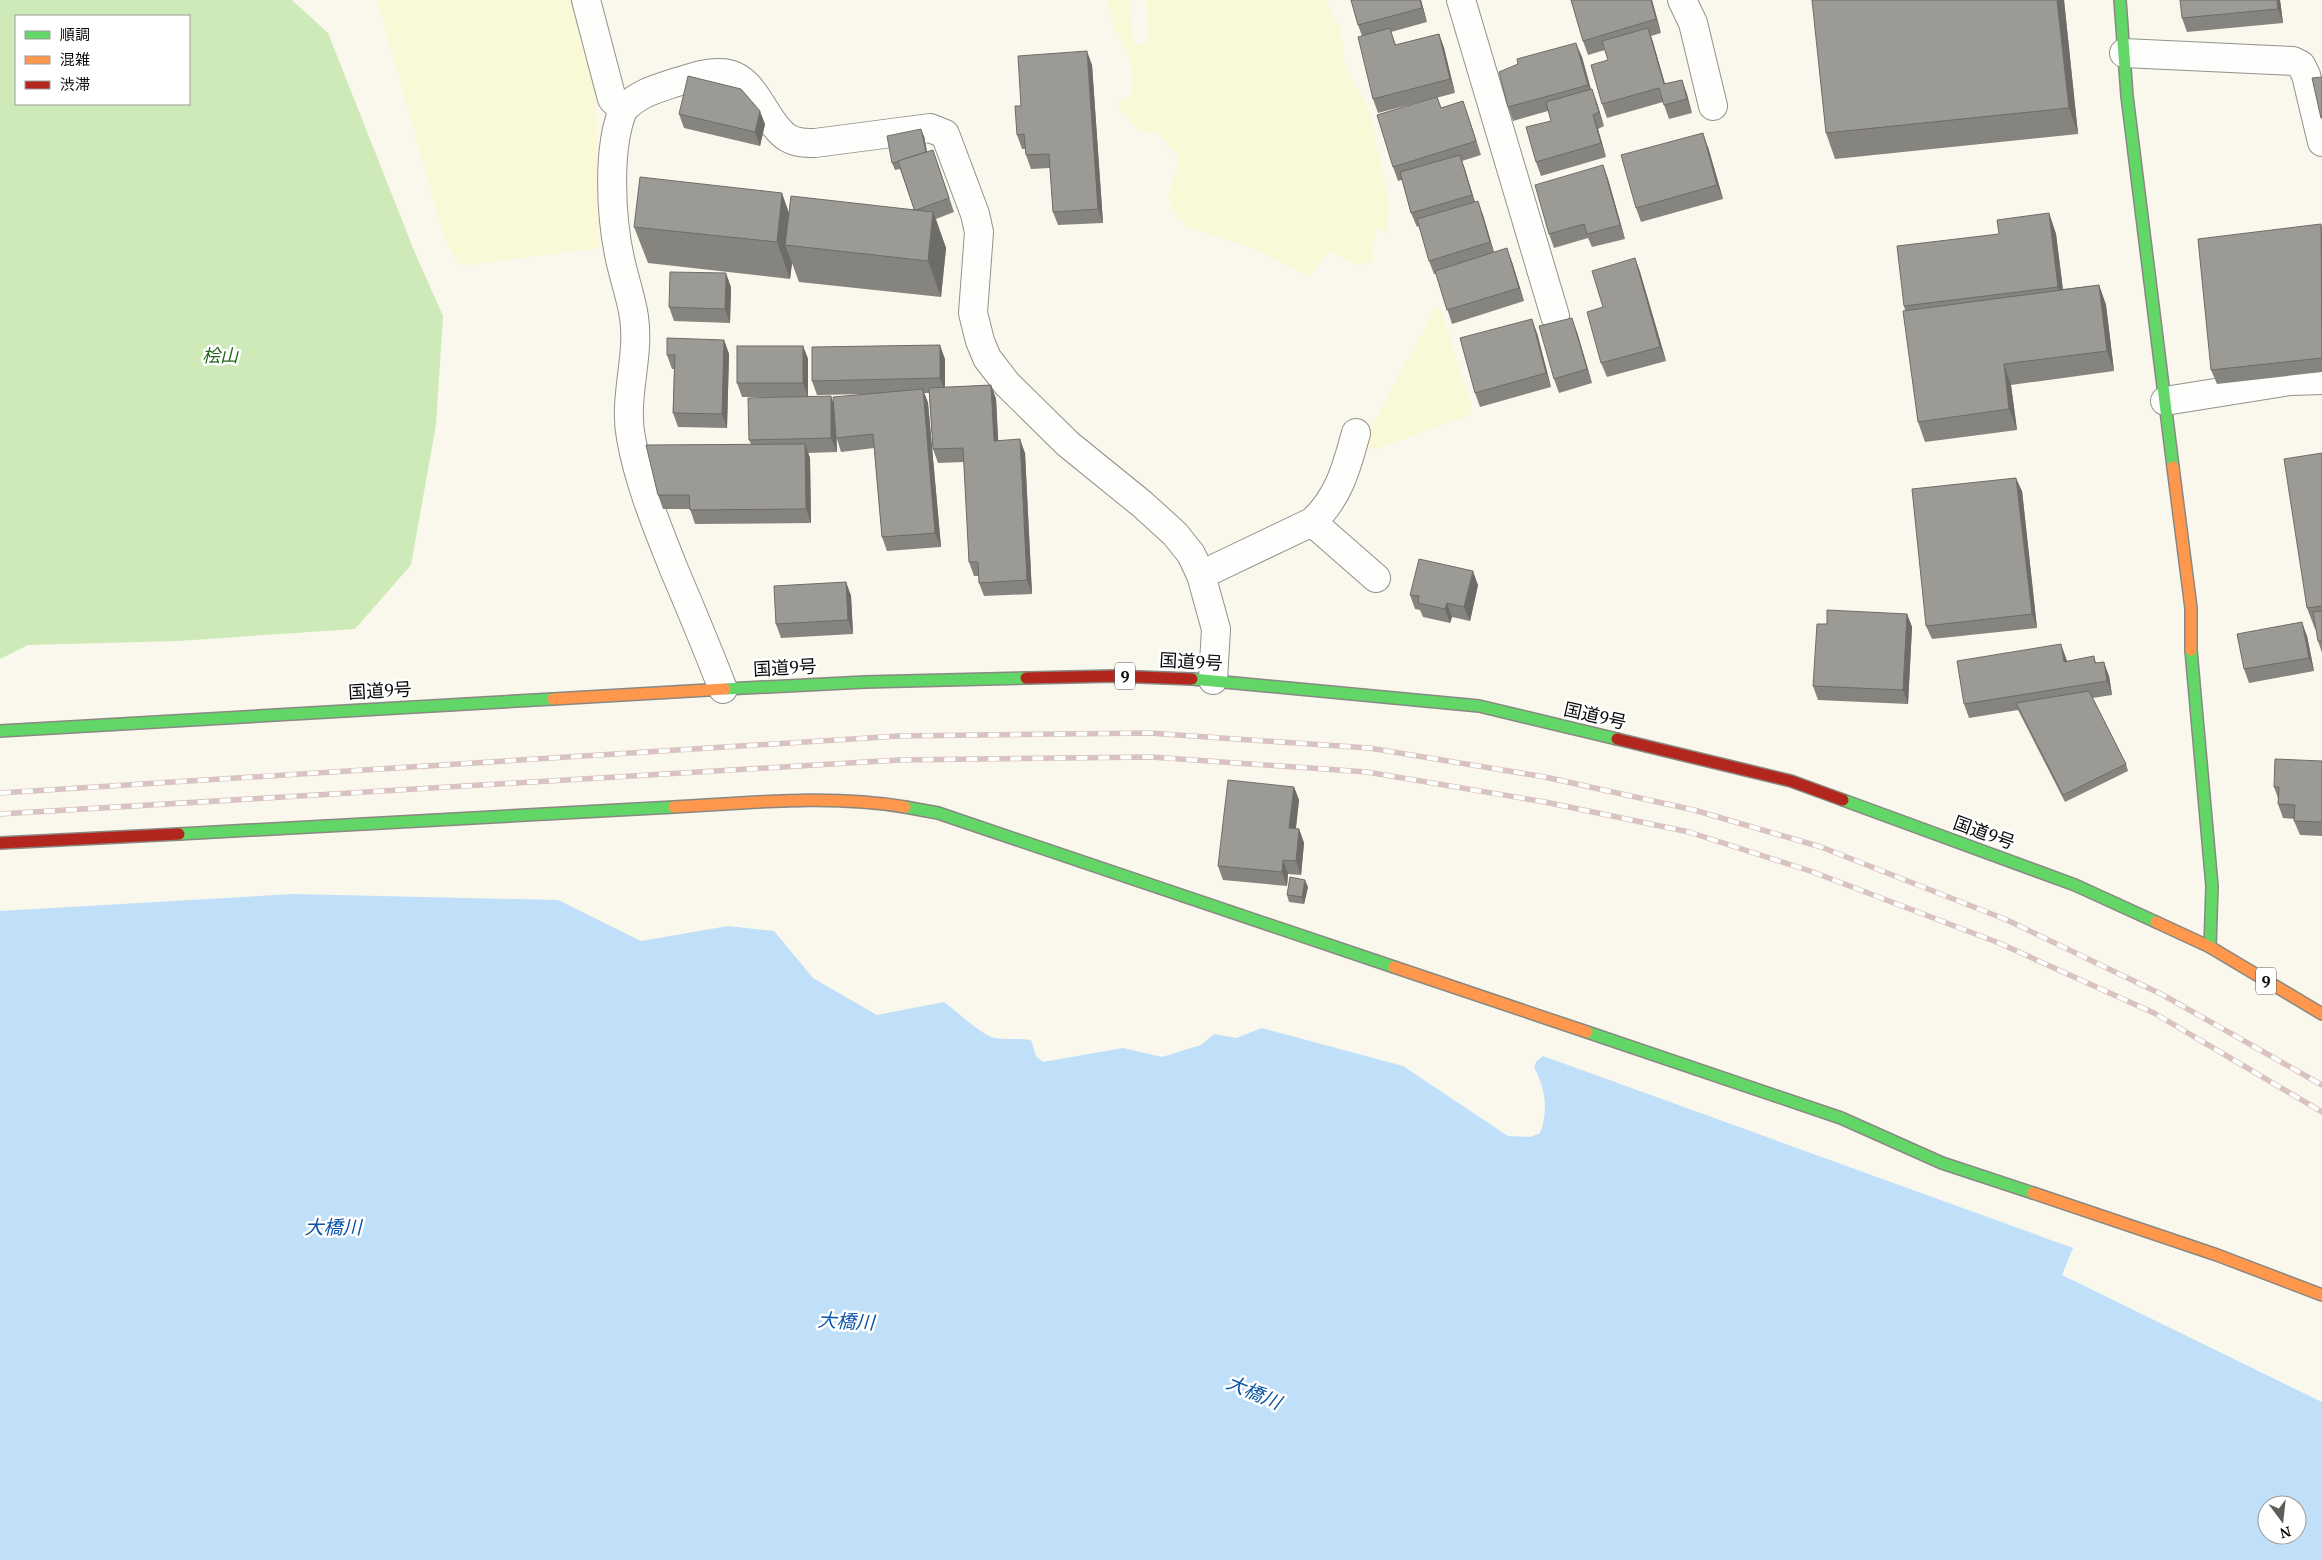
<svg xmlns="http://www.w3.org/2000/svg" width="2322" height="1560" font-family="'PT Serif','Noto Sans JP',serif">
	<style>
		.farmland { fill: #f9f8d7 }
		.forest { fill: #ceeab8; fill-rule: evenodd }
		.water { fill: #bfe0f8; fill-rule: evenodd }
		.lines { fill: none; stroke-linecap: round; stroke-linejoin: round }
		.street-casing { stroke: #92918c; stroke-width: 30 }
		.fast-casing { stroke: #898883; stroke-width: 14 }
		.slow-casing { stroke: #898883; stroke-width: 14 }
		.jam-casing { stroke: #898883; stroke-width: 14 }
		.street { stroke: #fefefc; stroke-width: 28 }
		.fast { stroke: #63d668; stroke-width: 11 }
		.slow { stroke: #ff974d; stroke-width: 11 }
		.jam { stroke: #b3261e; stroke-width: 11 }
		.rail-casing { stroke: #d8c3c1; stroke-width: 5.5 }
		.rail { stroke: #fff; stroke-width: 4; stroke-dasharray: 11; stroke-linecap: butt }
		.wall { fill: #86847f }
		.shaded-wall { fill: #6d6c68 }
		.building { fill: #9c9a94; stroke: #6d6c68 }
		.labels { text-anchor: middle; stroke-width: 5; stroke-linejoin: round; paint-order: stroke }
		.shield { fill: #fff; stroke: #545454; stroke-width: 1 }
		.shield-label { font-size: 16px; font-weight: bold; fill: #0a0a0a }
		.park-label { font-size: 18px; font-style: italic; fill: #206716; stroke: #fff }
		.street-label { font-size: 18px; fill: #0a0a0a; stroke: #fff }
		.water-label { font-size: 19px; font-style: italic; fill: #0954a6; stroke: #fff }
	</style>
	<rect width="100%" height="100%" fill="#faf8ed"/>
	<g class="farmland">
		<polygon points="377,0 571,0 594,82 598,140 599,248 462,266 446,244"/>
		<polygon points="1107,0 1129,0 1132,37 1139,45 1148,42 1149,35 1146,0 1325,0 1341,30 1345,67 1369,110 1380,157 1389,206 1387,234 1375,228 1373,262 1357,265 1333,252 1326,256 1309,276 1258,250 1187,227 1172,209 1168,196 1180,158 1159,135 1137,129 1117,105 1132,93 1133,75 1130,60 1115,31"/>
		<polygon points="1436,307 1440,307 1472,409 1468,416 1372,450 1368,449 1365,439"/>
	</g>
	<path class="forest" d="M0,0H292L328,33L415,253L443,316L436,425L411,565L355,629L178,641L28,645L0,659ZM16,16H189V104H16Z"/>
	<path class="water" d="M293,894L558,900L641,941L728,926L774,931L813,978L877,1015L944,1002C958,1012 981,1035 995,1038C1007,1040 1019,1038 1031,1040L1036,1056L1043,1062L1123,1048L1162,1057L1201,1045L1214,1034L1236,1038L1262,1028L1403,1066L1508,1136L1530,1137L1540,1133C1549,1110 1545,1088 1534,1067L1536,1062L1543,1056L2073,1248L2062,1275L2322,1402V1560H0V911ZM2267,1505H2297V1535H2267Z"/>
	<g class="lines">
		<g class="street-casing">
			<g id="street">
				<path d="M586,0L612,99L623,110C607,149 611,218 620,259C624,278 631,297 634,317C640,357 623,398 631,438C639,483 656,524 673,567C690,607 707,648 723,689"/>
				<polyline points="1461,0 1555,316"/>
				<polyline points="1682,0 1693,23 1713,106"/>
				<polyline points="2124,53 2293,61 2301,65 2306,75 2322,142"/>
				<path d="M623,110C638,93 656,89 677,82C691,78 706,72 721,73C757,74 763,123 788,138C797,143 805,143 815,143L930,128L945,134L975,214L979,232L973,313L980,341L987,358L1007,384L1068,444L1142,504L1175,534L1191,554L1201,575L1216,629L1213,680"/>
				<polyline points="2165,401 2290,381 2322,380"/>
				<polyline points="1312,522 1376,578"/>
				<path d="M1201,575L1312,522C1339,498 1347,466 1356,433"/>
			</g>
		</g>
		<g class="fast-casing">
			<g id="fast">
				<polyline points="2120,0 2127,96 2173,467"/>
				<polyline points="2191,650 2212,886 2210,947"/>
				<polyline points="1192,679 1479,706 1617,739"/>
				<polyline points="725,689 865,682 1026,678"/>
				<polyline points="0,731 553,699"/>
				<polyline points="1843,800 2075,885 2156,922"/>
				<polyline points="905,807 938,813 1394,967"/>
				<polyline points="179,834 674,807"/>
				<polyline points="1587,1032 1841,1118 1942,1163 2033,1193"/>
			</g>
		</g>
		<g class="slow-casing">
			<g id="slow">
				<polyline points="2173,467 2191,608 2191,650"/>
				<polyline points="553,699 725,689"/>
				<path d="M674,807C750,803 829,794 905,807"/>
				<polyline points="2156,922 2210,947 2322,1014"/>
				<polyline points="1394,967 1587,1032"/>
				<polyline points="2033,1193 2217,1255 2322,1295"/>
			</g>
		</g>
		<g class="jam-casing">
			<g id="jam">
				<polyline points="1026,678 1114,676 1192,679"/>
				<polyline points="1617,739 1791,781 1843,800"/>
				<polyline points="0,843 179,834"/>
			</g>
		</g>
		<use href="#street" class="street"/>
		<use href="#fast" class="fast"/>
		<use href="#slow" class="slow"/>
		<use href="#jam" class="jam"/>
		<g class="rail-casing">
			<g id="rail">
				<polyline points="0,793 899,736 1149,733 1369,748 1545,777 1694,810 1821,847 2007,920 2163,995 2322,1085"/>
				<polyline points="0,814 899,760 1151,757 1367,772 1545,802 1689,832 1813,872 1999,943 2154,1013 2322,1112"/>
			</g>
		</g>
		<use href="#rail" class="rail"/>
	</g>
	<g class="wall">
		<polygon points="1351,0 1421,0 1427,22 1391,32 1396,45 1439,34 1444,48 1455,93 1378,113 1373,99 1362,36 1358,25"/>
		<polygon points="1571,0 1652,0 1661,33 1651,36 1665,84 1682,80 1692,113 1669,119 1663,102 1607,118 1602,104 1608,60 1605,50 1588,55 1583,41"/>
		<polygon points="2064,0 2078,134 1835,159 1826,133"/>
		<polygon points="2280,0 2283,23 2187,32 2182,18"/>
		<polygon points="1582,57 1591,89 1597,103 1604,126 1598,129 1606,157 1541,176 1536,162 1551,121 1548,111 1513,121 1508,107"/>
		<polygon points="1092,65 1103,223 1058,225 1053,212 1050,168 1031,169 1026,155 1025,149 1022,149 1017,135 1021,106"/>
		<polygon points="1437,97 1441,108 1463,101 1481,155 1462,161 1475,202 1483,215 1494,252 1512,262 1524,301 1452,324 1436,274 1434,274 1429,261 1419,226 1417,227 1411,213 1402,180 1398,181 1393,167"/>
		<polygon points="679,114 765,124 760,146 684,128"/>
		<polygon points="924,136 927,152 938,164 954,212 936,219 946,248 941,297 799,282 792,263 790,279 648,263 634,227 914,209 900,169 895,170 892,163"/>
		<polygon points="1708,147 1723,199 1641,222 1636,208"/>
		<polygon points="1603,165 1608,179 1625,239 1592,247 1588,238 1554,248 1549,234"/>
		<polygon points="2049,213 2056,234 2063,289 2099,285 2106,305 2114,371 2011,385 2017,430 1925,442 1918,422 1905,310 1904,306 1999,234"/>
		<polygon points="2322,225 2322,372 2217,384 2211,370"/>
		<polygon points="1635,258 1640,272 1666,361 1607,377 1601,363 1603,307"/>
		<polygon points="731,287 730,323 674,321 669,307"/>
		<polygon points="1577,332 1592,383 1559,393 1554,379"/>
		<polygon points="1537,333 1551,387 1480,407 1475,393"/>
		<polygon points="724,340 729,354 727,428 678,427 673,413 674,369 672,369 667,355"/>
		<polygon points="803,346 808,359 808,397 742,397 737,383"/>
		<polygon points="945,359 945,387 991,385 996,399 998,441 1025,453 1032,594 984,596 979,583 979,576 974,576 969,562 964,462 938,463 933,449 929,393 924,393 928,403 941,547 887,551 882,537 874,448 841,452 836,436 837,452 808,453 810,458 811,523 695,524 690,509 663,509 658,495 751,444 749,440 870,394 817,395 812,381"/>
		<polygon points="2322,453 2322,653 2318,641 2316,629 2315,629 2307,608"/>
		<polygon points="2022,491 2037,628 1932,639 1926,626"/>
		<polygon points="846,582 851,596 853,634 781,638 776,624"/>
		<polygon points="1478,585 1470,621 1452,617 1450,623 1423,617 1420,610 1415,609 1410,595"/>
		<polygon points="1907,614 1912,627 1908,704 1818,700 1813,686 1827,624"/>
		<polygon points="2307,636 2314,671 2249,683 2244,669"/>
		<polygon points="2094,656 2096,663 2109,676 2112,695 2093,698 2126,764 2128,771 2065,802 2018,710 1969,718 1964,704 2066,658 2067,661"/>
		<polygon points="2322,761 2322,836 2300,835 2294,821 2295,819 2283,818 2278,804 2278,798 2274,787"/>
		<polygon points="1294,787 1299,800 1296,829 1299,829 1304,843 1301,875 1288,874 1287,886 1223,880 1218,866"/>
		<polygon points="1308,887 1304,904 1289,902 1287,895"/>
	</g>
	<g class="shaded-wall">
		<polygon points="1420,0 1421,0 1427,22 1422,8"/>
		<polygon points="1651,0 1652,0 1661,33 1656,19"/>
		<polygon points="2057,0 2064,0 2078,134 2069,108"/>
		<polygon points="2277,0 2280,0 2283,23 2278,9"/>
		<polygon points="1648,28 1653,42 1669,98 1664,84"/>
		<polygon points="1439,34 1444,48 1455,93 1450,79"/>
		<polygon points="1576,43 1582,57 1593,99 1588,85"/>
		<polygon points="1087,51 1092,65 1103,223 1098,209"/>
		<polygon points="1682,80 1687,94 1692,113 1687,99"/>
		<polygon points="1592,89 1597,103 1604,126 1599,112"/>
		<polygon points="1463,101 1468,115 1481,155 1476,141"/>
		<polygon points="760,111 765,124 760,146 755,132"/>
		<polygon points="1593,115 1598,129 1606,157 1601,143"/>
		<polygon points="921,129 924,136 929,163 927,156"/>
		<polygon points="1703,133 1708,147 1723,199 1717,185"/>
		<polygon points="1460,155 1465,169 1477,209 1472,195"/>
		<polygon points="1603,165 1608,179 1625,239 1620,225"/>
		<polygon points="782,193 795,230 785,245 792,263 790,279 777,242"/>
		<polygon points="1478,201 1483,215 1495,256 1490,242"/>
		<polygon points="933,212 946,248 941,297 928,261"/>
		<polygon points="2049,213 2056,234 2065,308 2058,287"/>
		<polygon points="1507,248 1512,262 1524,301 1519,288"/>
		<polygon points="1635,258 1640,272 1666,361 1660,347"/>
		<polygon points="726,273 731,287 730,323 725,309"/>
		<polygon points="2099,285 2106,305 2114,371 2107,351"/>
		<polygon points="1572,318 1577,332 1592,383 1587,369"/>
		<polygon points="1532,319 1537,333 1551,387 1546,373"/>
		<polygon points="724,340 729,354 727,428 722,414"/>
		<polygon points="940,345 945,359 945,392 940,378"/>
		<polygon points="803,346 808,359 808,397 803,383"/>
		<polygon points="2004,364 2011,385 2017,430 2009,409"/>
		<polygon points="991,385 996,399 999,455 994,441"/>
		<polygon points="923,389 928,403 941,547 935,533"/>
		<polygon points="831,396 836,410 837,452 831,438"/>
		<polygon points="1020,439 1025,453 1032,594 1027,580"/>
		<polygon points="805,444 810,458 811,523 806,509"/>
		<polygon points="2016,478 2022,491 2037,628 2032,614"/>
		<polygon points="1473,571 1478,585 1470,621 1464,607"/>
		<polygon points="846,582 851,596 853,634 848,620"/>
		<polygon points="1447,603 1452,617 1450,623 1445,609"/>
		<polygon points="1907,614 1912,627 1908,704 1903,690"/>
		<polygon points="2302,622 2307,636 2314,671 2309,658"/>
		<polygon points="2061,644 2066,658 2069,675 2064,662"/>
		<polygon points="2104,662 2109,676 2112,695 2107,681"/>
		<polygon points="1294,787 1299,800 1294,842 1289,828"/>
		<polygon points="1299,829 1304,843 1301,875 1296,861"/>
		<polygon points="1283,860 1288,874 1287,886 1282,872"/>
		<polygon points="1305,880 1308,887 1304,904 1302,897"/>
	</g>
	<g class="building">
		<polygon points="1351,0 1420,0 1422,8 1358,25"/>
		<polygon points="1571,0 1651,0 1656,19 1583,41"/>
		<polygon points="1812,0 2057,0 2069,108 1826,133"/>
		<polygon points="2180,0 2277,0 2278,9 2182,18"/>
		<polygon points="1390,28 1395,45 1439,34 1450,79 1373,99 1358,37"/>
		<polygon points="1648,28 1664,84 1682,80 1687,99 1664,105 1659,88 1602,104 1591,65 1608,60 1602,41"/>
		<polygon points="1576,43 1588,85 1508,107 1499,72 1518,64 1517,59"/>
		<polygon points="1087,51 1098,209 1053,212 1049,154 1026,155 1024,134 1017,135 1015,106 1021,106 1018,56"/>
		<polygon points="688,76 741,89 760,111 755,132 679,114"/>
		<polygon points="2322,77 2322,118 2321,118 2312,78"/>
		<polygon points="1592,89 1599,112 1593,115 1601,143 1536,162 1526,127 1551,121 1546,102"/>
		<polygon points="1437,97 1441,108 1463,101 1476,141 1393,167 1377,115"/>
		<polygon points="921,129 926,152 898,161 898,162 892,163 887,136"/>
		<polygon points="1703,133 1717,185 1636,208 1621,155"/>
		<polygon points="933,150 949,198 916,210 914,209 898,161"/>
		<polygon points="1460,155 1472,195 1411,213 1400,172"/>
		<polygon points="1603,165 1620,225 1587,234 1584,224 1549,234 1535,185"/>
		<polygon points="640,177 782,193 777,242 634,227"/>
		<polygon points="791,196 933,212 928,261 785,245"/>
		<polygon points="1478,201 1490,242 1429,261 1417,219"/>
		<polygon points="2049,213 2058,287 1904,306 1897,246 1999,234 1997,220"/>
		<polygon points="2321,224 2322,358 2211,370 2198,239"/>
		<polygon points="1507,248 1519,288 1447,310 1435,271"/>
		<polygon points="1635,258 1660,347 1601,363 1587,312 1603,307 1592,271"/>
		<polygon points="670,272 726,273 725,309 669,307"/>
		<polygon points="2099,285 2107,351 2004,364 2009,409 1918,422 1903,311"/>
		<polygon points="1572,318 1587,369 1554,379 1539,326"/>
		<polygon points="1532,319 1546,373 1475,393 1460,338"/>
		<polygon points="667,338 724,340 722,414 673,413 675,355 667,355"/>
		<polygon points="940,345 940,378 812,381 812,347"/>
		<rect x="737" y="346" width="66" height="37"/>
		<polygon points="991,385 994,441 1020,439 1027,580 979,583 978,562 969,562 963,448 933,449 929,388"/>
		<polygon points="923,389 935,533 882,537 873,434 836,438 833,397"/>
		<polygon points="831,396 831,438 749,440 748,398"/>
		<polygon points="805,444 806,509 690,510 689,495 658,495 646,445"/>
		<polygon points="2322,453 2322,606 2307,608 2284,459"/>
		<polygon points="2016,478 2032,614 1926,626 1912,489"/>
		<polygon points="1419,559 1473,571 1464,607 1447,603 1445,609 1418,603 1419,596 1410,595"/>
		<polygon points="846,582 848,620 776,624 774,586"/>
		<polygon points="1827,610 1907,614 1903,690 1813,686 1817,624 1827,624"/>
		<polygon points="2322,611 2322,641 2318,641 2313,612"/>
		<polygon points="2302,622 2309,658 2244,669 2237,634"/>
		<polygon points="2061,644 2064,662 2094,656 2095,663 2104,662 2107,681 1964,704 1957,661"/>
		<polygon points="2089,691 2126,764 2063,795 2016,703"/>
		<polygon points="2275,759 2322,761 2322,822 2294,821 2295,805 2278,804 2279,787 2274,787"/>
		<polygon points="1228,780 1294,787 1289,828 1299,829 1296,861 1283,860 1282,872 1218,866"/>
		<polygon points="1290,877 1305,880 1302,897 1287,895"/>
	</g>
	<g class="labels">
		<g class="shield">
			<rect x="1115" y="662.5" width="20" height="27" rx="4"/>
			<rect x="2256" y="967.5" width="20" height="27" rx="4"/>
		</g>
		<g class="shield-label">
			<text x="1125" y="682">9</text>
			<text x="2266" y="987">9</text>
		</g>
		<g class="park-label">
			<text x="220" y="362">桧山</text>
		</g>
		<g class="street-label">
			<text transform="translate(1191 662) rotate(3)" y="6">国道9号</text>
			<text transform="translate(785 668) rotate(-3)" y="6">国道9号</text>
			<text transform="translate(380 691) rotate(-3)" y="6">国道9号</text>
			<text transform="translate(1595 716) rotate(13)" y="6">国道9号</text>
			<text transform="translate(1984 833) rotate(20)" y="6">国道9号</text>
		</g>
		<g class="water-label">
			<text x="333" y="1234">大橋川</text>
			<text transform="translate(846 1321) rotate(3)" y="7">大橋川</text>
			<text transform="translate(1254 1392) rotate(23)" y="7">大橋川</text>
		</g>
	</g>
	<rect x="15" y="15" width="175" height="90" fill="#ffffff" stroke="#9d9d9d"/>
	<rect x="25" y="31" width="25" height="8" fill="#63d668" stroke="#9d9d9d"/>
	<text x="60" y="40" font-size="15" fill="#0a0a0a">順調</text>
	<rect x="25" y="56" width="25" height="8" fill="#ff974d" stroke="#9d9d9d"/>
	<text x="60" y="65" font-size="15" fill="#0a0a0a">混雑</text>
	<rect x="25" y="81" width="25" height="8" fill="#b3261e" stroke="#9d9d9d"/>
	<text x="60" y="90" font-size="15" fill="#0a0a0a">渋滞</text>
	<g transform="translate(2282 1520) rotate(165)"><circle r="24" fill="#ffffff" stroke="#9d9d9d"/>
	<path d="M0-4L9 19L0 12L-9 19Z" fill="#5e5d59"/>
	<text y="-8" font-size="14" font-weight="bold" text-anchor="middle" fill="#0a0a0a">N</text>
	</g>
</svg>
